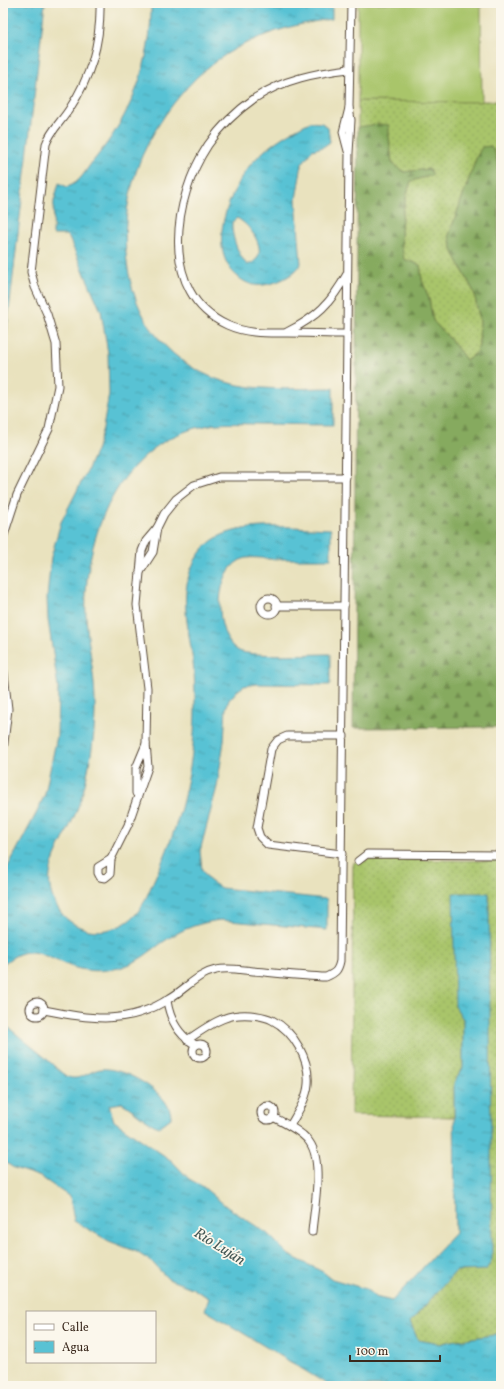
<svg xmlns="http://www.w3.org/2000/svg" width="504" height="1389" font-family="Vollkorn,serif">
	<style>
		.grass { fill: url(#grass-dots); stroke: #727844 }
		.forest { fill: url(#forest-firs); stroke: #606a3e }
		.garden { fill: #a9c56b; stroke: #727844 }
		.water { fill: url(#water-ripples); stroke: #4a7679; fill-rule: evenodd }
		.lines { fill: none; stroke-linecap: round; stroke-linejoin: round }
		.minor-casing { stroke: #554636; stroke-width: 9 }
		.minor { stroke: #fff; stroke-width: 7 }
		.labels { text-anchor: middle; stroke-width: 3.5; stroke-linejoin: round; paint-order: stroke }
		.water-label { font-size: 15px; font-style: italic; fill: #445855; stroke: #fbf7ec }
	</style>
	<defs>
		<pattern id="grass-dots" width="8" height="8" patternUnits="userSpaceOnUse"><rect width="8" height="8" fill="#a9c56b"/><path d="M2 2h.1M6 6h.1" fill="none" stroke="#92a95c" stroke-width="1.8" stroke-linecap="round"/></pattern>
		<pattern id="forest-firs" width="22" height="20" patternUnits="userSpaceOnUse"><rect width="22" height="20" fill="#86aa5f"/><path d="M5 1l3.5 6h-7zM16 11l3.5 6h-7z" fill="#6f8b4e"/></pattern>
		<pattern id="water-ripples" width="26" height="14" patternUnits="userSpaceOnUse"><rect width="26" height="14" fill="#59c2d4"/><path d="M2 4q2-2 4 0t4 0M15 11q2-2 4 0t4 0" fill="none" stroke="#4b9eab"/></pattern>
	</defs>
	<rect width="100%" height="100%" fill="#fbf7ec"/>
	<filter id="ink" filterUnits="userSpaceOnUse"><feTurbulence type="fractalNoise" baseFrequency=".025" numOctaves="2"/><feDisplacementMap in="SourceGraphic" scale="8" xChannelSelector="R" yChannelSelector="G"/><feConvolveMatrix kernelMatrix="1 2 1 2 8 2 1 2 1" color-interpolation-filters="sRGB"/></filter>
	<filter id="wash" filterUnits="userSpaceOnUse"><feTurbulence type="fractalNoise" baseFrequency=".012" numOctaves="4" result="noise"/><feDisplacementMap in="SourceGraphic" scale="16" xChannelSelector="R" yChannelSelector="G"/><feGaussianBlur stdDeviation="0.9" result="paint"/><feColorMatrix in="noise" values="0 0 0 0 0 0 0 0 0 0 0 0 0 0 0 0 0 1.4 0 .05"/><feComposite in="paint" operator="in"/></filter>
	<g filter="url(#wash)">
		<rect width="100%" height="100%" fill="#e9e2be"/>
		<g class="grass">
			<path d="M358,101H498V165L495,153L477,156L449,235L453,252L474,292L480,322L479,346L474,355L466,360L451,340L433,321L429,299L422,280L420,265L404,259C398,231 402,208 411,181L433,175L429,169L404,172L392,163L389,137L358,127Z"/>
			<polygon points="369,859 501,861 501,1332 494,1335 451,1341 440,1344 418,1340 410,1322 456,1271 486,1270 489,893 455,1006 463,1019 463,1068 454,1083 454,1117 351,1115 353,863"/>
		</g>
		<path class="forest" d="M378,124L389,125V137L392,163L404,172L429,169L433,175L411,181C402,208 398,231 404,259L420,265L422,280L429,299L433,321L451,340L466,360L474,355L479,346L480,322L474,292L453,252L449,235L477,156L482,147L491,146L495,153L498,165L501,442V727L353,728L358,127Z"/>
		<polygon class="garden" points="358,3 481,3 482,102 358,101"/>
		<g class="water">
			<polygon points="8,3 45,3 3,362 3,48"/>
			<path d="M151,3H332V19C283,25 233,42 196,78C174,100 155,127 142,156C109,235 122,338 209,376C247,393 292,388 333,388V425C308,425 282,424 256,424C239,424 221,422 205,426C120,442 82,538 86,616C87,636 91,655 93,674C97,706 95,739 88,770C85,787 80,804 73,819C60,849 37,876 58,908C64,919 76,927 89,930C105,933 125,927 136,914C144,905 149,891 154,880C179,828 194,770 195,712C195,693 195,673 192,655C189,633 184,612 186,591C188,573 194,557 207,545C233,519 296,528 331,529V559C310,559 290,559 270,559C262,558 253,557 246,558C213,565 212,637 239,651C252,657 311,654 330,654V685L256,684L244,686L237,691L229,700L226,708L224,741L217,787L200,851L202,870L210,881L221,888L327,899V930L220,920C205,922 190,926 176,934C150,948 139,967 107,970C93,972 78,970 65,964C39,954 29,943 3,964V876L37,812L45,794L57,736L58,687L48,620L47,598L51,557L61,522L87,471L97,448L103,428L109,394L108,353L101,311L69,238L66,235H53L54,201L59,183L67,187C81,183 85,170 94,160C132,114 152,63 151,3Z"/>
			<path d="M310,122L322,123L328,128L330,142L323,147L312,150L302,164L296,199L301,264C294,275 282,281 269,284C256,287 248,285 238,277C206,250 227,198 247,169C263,148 287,133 310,122ZM237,218C252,226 273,257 247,265C238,254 231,236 232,222Z"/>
			<path d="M453,893H489L492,1259L486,1270L456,1271L410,1322L418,1340L440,1344L451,1341L494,1335L501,1332V1386H330L205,1310L209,1298L192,1288L168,1279L152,1262L135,1251L109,1241L74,1221L70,1197L41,1177L14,1168L3,1161V1023C18,1035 33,1048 48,1060C53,1065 60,1072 66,1076C79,1083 90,1070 101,1069C122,1066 173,1094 171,1118L159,1127C148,1124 133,1109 122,1103L109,1105L114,1121L172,1161L189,1179L202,1186L227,1207L268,1234L289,1255L323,1272L332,1279L366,1289L375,1297L392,1301L455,1233L454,1083L463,1068V1019L455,1006Z"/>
		</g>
	</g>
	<g filter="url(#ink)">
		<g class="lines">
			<g class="minor-casing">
				<g id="minor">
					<polyline points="348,151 343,132 349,108 351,3"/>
					<path d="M287,332C317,317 331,303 347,274"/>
					<path d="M347,334C327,334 307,333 287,333C266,333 247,334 227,325C158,293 173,198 208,145C220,127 238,110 255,98C284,79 316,73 349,69"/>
					<path d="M3,538L17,495L49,429L58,386L56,344L47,314L35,287L31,272L46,144C51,130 62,121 70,108C91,76 101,41 100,3"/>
					<polyline points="140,572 153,552 157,528"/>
					<circle cx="269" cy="606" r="8"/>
					<polyline points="276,606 344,606"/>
					<polyline points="3,665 8,709 3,751"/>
					<polyline points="136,793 136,768 146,744"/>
					<polyline points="342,854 268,845 260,837 257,828 271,749 278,740 287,736 344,736"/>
					<polyline points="111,859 128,825 148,767 146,743 147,688 137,605 142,551 146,541 157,528 164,514 176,499 194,485 219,477 346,477"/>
					<polygon points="111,859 110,874 105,878 100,877 98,873 98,867"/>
					<polyline points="358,861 367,854 501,855"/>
					<path d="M167,1001C170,1019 179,1036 196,1045"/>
					<circle cx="37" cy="1009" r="7"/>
					<path d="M44,1010C91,1019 128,1026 170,998C187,988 197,974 216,970C228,967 241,970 253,971C277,973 301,976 326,977C335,973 338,971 340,961L349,153L351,120L349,108"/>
					<path d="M187,1040C203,1030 220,1016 239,1015C249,1014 264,1016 272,1020C294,1031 310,1060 308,1084C307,1099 297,1113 290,1126"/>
					<circle cx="200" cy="1051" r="7"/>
					<circle cx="268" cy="1113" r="7"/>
					<path d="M273,1117C284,1123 298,1129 307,1139C325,1158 314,1207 312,1232"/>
				</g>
			</g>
			<use href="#minor" class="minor"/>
		</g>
	</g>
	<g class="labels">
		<g class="water-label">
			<text transform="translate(220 1246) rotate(32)" y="5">Río Luján</text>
		</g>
	</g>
	<rect width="504" height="1389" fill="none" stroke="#fbf7ec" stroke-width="16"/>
	<rect x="26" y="1311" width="130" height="52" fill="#fbf7ec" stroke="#aea59a"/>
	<rect x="34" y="1324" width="20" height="6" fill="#ffffff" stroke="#aea59a"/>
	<text x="62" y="1331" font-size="12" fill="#3b2a1e">Calle</text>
	<rect x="34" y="1341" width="20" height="12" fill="url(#water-ripples)" stroke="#aea59a"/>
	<text x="62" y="1351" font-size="12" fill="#3b2a1e">Agua</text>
	<path d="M350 1355v6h90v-6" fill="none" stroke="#3b2a1e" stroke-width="2"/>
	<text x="356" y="1355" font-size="12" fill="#3b2a1e" stroke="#fbf7ec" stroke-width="3" paint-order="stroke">100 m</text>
</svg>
